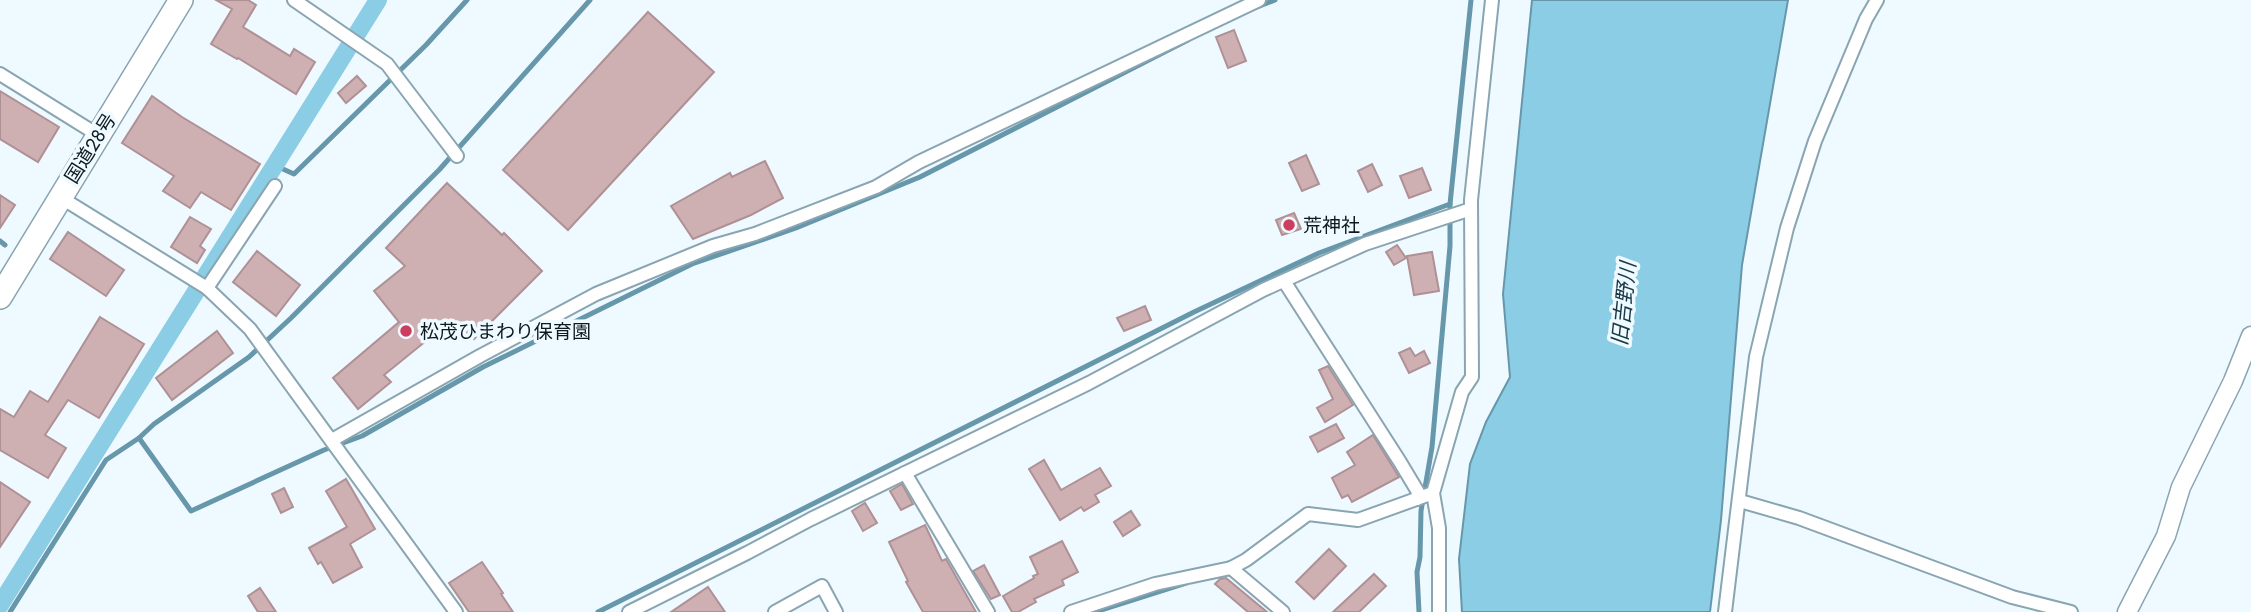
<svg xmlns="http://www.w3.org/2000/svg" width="2251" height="612" font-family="Jost,'Noto Sans JP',sans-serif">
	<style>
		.water { fill: #8ccde6; stroke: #6697aa; stroke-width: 2 }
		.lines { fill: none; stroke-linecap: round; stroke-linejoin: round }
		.stream { stroke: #6697aa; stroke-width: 5 }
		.canal { stroke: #8ccde6; stroke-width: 18 }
		.building { fill: #ceb0b3; stroke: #af9195; stroke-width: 2 }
		.street-casing { stroke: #89a5b1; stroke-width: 16 }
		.secondary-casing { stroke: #89a5b1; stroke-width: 21 }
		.highway-casing { stroke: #89a5b1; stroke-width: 26 }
		.street { stroke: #fff; stroke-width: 12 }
		.secondary { stroke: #fff; stroke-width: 18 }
		.highway { stroke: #fff; stroke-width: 23 }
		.poi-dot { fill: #cd3d5f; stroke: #eefaff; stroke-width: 2.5 }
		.labels { text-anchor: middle; stroke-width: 7; stroke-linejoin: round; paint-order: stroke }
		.street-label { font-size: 19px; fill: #0e191d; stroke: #eefaff }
		.poi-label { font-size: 19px; fill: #0e191d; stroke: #eefaff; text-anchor: start }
		.water-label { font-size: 21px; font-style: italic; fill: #193843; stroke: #eefaff }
	</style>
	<rect width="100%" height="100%" fill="#eefaff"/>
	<polygon class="water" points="1532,0 1788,0 1742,265 1721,520 1710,612 1462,612 1459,559 1470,464 1486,422 1510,377 1503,294"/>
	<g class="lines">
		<g class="stream">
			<polyline points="1257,7 1275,0"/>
			<polyline points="274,165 294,174 426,45 467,0"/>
			<polyline points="0,241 5,245"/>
			<polyline points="139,438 154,424 249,357 291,318 439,170 590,0"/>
			<polyline points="10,612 106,460 139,438 191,511 324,450 362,436 483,367 692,264 796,228 920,177 1188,40"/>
			<polyline points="598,612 1194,312 1319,253 1450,204 1471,0"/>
			<polyline points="1095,612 1186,583"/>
			<polyline points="1419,612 1417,572 1420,557 1421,511 1432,447 1450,246 1450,204"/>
		</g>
		<polyline class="canal" points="0,605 378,0"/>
	</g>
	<g class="building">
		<polygon points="216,0 248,0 256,5 243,27 290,56 294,49 315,62 296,94 238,58 237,59 211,44 232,9"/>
		<polygon points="648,12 714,72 568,230 503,170"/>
		<polygon points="1234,30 1246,61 1228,68 1216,37"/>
		<polygon points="357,76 366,86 346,103 338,93"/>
		<polygon points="0,91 59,127 38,162 0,139"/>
		<polygon points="152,96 182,117 260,164 231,210 201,192 190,208 163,191 174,176 122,143"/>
		<polygon points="1306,155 1319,184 1302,191 1289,163"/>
		<polygon points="765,161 783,198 751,215 693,239 671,206 730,173 732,177"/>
		<polygon points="1372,164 1382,185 1368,192 1358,171"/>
		<polygon points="1422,168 1431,190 1409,198 1400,176"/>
		<polygon points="447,183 502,235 504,233 542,271 474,339 453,319 384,375 391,382 358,409 333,378 399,322 374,291 405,266 386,248"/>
		<polygon points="0,195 15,205 0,228"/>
		<polygon points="1294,213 1301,229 1282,235 1276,220"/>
		<polygon points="190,217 211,229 200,246 205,250 197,263 171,247"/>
		<polygon points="68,232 124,270 106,296 50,259"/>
		<polygon points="1397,245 1406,258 1394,265 1386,252"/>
		<polygon points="257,251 300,285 276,316 233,282"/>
		<polygon points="1432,252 1439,291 1414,295 1407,256"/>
		<polygon points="1145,306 1151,320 1124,331 1117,318"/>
		<polygon points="100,317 144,344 99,418 68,400 45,435 66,448 48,478 0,450 0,409 14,417 30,391 48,402"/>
		<polygon points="217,331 233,353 172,400 156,378"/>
		<polygon points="1410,348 1415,356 1424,351 1430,363 1409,373 1399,353"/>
		<polygon points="1328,366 1353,405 1325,422 1317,408 1333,399 1319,370"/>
		<polygon points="1336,424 1344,438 1318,452 1310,437"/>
		<polygon points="1373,435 1399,477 1352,502 1348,495 1342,498 1332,478 1355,465 1347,452"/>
		<polygon points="1044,460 1061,490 1100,468 1111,486 1095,495 1099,502 1084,511 1081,507 1060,520 1029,469"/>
		<polygon points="346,479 375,529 350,544 362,567 333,583 321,562 318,564 309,548 347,527 326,491"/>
		<polygon points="0,482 30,502 0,547"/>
		<polygon points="902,484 913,504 901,510 890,491"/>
		<polygon points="284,488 293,507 281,513 272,494"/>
		<polygon points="865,503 877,523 863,531 852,511"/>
		<polygon points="1131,511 1140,525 1123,536 1114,522"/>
		<polygon points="925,525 942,561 946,559 976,612 923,612 906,582 908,581 889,542"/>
		<polygon points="1062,541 1078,572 1062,580 1064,585 1034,599 1036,602 1018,612 1012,612 1003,596 1034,578 1033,576 1038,574 1030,557"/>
		<polygon points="1329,549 1346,566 1314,599 1296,582"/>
		<polygon points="482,562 503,593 501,594 513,612 469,612 449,583"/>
		<polygon points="984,565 1000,595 991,599 973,571"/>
		<polygon points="1374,574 1386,586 1359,612 1333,612"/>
		<polygon points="1226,578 1267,612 1248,612 1215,584 1220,579"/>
		<polygon points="708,587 725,612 671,612"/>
		<polygon points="260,588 276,612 258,612 248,596"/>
	</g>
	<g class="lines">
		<g class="street-casing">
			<g id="street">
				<polyline points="294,0 387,64 457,156"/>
				<polyline points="0,74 98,135"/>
				<polyline points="60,197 207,288 250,329 456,612"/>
				<polyline points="1284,281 1400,462 1418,492 1417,499"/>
				<polyline points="207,288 275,186"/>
				<polyline points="332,440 480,356 596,294 713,246 755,234 876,187 919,162 1259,0"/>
				<polyline points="905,473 988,612"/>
				<polyline points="1740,501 1799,518 2012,597 2071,612"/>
				<polyline points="1231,568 1283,612"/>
				<polyline points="629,612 747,553 811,519 1089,383 1263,290 1365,244 1471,209"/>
				<polyline points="775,612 822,586 836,612"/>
				<polyline points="1071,612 1155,584 1231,568 1246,560 1308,514 1358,520 1433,493"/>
				<polyline points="1439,612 1439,528 1433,493 1462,392 1472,377 1471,200 1492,0"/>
				<polyline points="1725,612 1756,357 1787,228 1815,141 1866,19 1877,0"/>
			</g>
		</g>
		<g class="secondary-casing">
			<polyline id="secondary" points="2127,612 2166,536 2181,487 2233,381 2251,336"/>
		</g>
		<g class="highway-casing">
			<polyline id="highway" points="0,297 181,0"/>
		</g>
		<use href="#street" class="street"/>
		<use href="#secondary" class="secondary"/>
		<use href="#highway" class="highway"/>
	</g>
	<g class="poi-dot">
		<circle cx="1289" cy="225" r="7"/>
		<circle cx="406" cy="331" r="7"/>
	</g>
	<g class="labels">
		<g class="street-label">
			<text transform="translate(90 148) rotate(-58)" y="7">国道28号</text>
		</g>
		<g class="poi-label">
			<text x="1303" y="232">荒神社</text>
			<text x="420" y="338">松茂ひまわり保育園</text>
		</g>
		<g class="water-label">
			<text transform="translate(1624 304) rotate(-84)" y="7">旧吉野川</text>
		</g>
	</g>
</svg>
